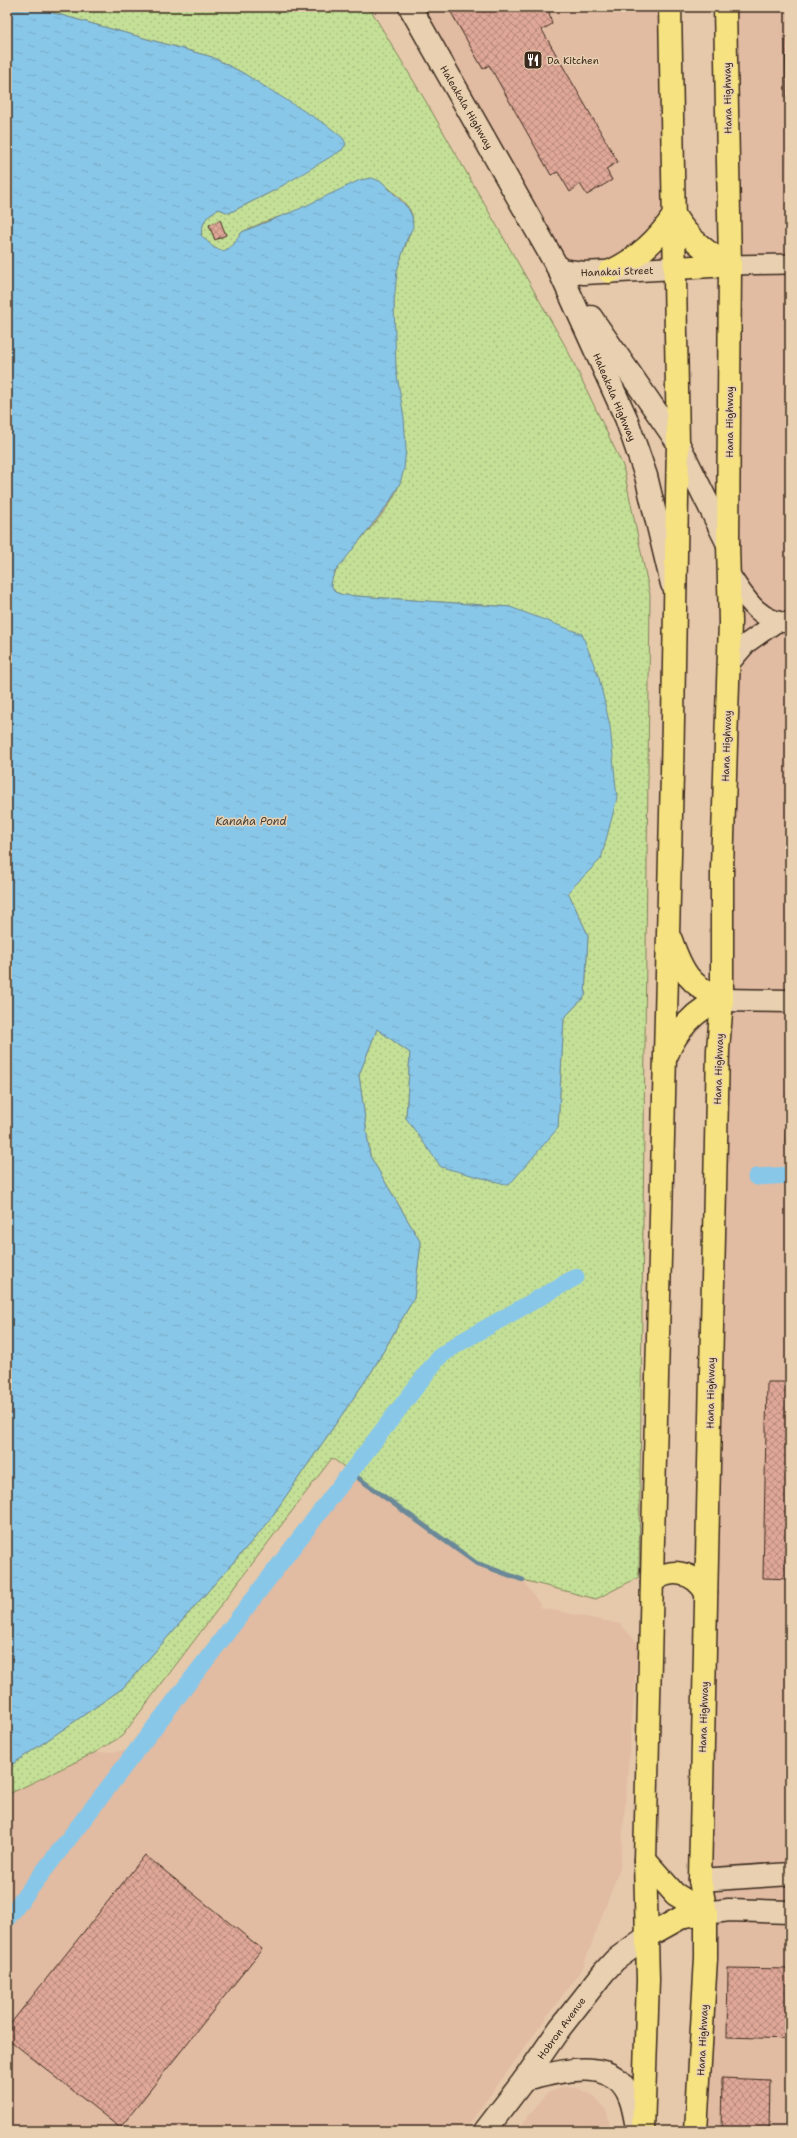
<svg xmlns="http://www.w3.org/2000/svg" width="797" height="2138" font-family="'Shantell Sans',sans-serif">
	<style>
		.built { fill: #e1bba2 }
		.grass { fill: url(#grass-dots); stroke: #80845a }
		.water { fill: url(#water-ripples); stroke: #6a8898 }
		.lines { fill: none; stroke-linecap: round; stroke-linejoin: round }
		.stream { stroke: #6a8898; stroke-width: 5 }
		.canal { stroke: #89c7e9; stroke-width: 17 }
		.building { fill: url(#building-cross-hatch); stroke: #3b2a1e }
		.street-casing { stroke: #3b2a1e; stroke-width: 22 }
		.secondary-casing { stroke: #3b2a1e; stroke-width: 25 }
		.primary-casing { stroke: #3b2a1e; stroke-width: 25 }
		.street { stroke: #e8d0b0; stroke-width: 19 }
		.secondary { stroke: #e8d0b0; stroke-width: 22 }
		.primary { stroke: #f6e281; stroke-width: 22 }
		.labels { text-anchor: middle; stroke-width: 3; stroke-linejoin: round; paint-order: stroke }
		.poi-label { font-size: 10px; fill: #3b2a1e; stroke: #e8d0b0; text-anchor: start }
		.street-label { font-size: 10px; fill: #3b2a1e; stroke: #e8d0b0 }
		.water-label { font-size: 11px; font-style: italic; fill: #47423c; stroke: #e8d0b0 }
	</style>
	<defs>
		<pattern id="grass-dots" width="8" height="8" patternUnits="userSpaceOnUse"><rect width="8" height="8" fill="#c4df96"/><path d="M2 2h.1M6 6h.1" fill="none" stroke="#a9c081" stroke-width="1.8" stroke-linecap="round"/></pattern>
		<pattern id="water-ripples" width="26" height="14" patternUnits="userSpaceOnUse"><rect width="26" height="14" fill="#89c7e9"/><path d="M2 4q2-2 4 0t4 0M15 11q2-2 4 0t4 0" fill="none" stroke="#77abc7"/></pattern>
		<pattern id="building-cross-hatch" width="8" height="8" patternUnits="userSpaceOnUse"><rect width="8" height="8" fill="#dfa797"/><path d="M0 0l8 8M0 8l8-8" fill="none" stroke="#b6887b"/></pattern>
	</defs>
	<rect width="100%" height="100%" fill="#e6c8ab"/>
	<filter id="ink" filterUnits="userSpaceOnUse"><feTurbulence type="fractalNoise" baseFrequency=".025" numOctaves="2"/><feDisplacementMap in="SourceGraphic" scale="8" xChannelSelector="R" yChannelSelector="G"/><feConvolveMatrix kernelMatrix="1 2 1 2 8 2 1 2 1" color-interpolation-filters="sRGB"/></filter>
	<g filter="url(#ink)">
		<g class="built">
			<polygon points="410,7 670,7 675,268 573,272"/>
			<polygon points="725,7 790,7 790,2131 696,2131 718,1050"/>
			<polygon points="350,1472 476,1563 523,1580 542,1608 620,1624 638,1644 620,1867 583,1967 464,2131 7,2131 7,1795 94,1753 137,1750"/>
			<polygon points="563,2087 577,2088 594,2096 606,2111 609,2120 609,2131 517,2131 546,2094"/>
		</g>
		<path class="grass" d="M32,7H369L428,105L567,349L623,466L650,595L639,1577L596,1599L523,1580L476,1563L332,1458L122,1736L94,1753L7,1795V1768L123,1688L266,1525L372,1371L414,1298L421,1243L370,1156L359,1075L377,1029L410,1053L406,1118L558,1128L564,1018L585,996L588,935L568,892L601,859L510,607L343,595L335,592L330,583C345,547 388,520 400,482C412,444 399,407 396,369C394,347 393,324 394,302C394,292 395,280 397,269C400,256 416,226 412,215C408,202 391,191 382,182L264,222L242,232L233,245L224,251L214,248L201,235C203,220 206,215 219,209L229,213L275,190L281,98L243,73L212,57Z"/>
		<path class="water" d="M7,7H32L212,57L243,73L328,126L343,138L346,144L342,150L275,190L229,213L219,209C206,215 203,221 201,235L214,248L224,251L233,245L242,232L299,209L360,180L372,178L382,182L408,208L412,216L413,227L407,239L397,271L394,303L396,369L404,418L406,448L404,469L400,483L389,503L335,572L330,583L335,592L343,595L510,607L582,634L599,678L610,726L617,798L601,859L568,892L588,935L585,996L564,1018L558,1128L509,1185L441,1167L406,1118L410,1053L377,1029L359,1075L370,1156L421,1243L414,1298L372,1371L266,1525L123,1688L7,1768Z"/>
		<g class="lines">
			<polyline class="stream" points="350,1472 476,1563 523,1580"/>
			<g class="canal">
				<polyline points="756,1177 790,1175"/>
				<polyline points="7,1919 439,1357 459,1343 576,1277"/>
			</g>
		</g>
		<g class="building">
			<polygon points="448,7 555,7 549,12 552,24 542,30 618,162 606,169 612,180 587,195 580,184 570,192 558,172 551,175 489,65 483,69"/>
			<polygon points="785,40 790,40 790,185 789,185"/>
			<polygon points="220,220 226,235 215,240 209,225"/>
			<polygon points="787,1094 790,1094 790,1144 785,1144"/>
			<polygon points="767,1382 790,1382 790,1579 763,1578"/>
			<polygon points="145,1855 262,1949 120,2128 7,2038 7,2028"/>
			<polygon points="728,1968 790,1969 790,2039 727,2037"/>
			<polygon points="722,2078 770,2080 769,2131 721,2131"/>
		</g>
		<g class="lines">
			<g class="street-casing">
				<g id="street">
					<polyline points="730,265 790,264"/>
					<path d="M729,573C745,597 758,622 790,623"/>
					<polyline points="729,664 747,643 777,622"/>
				</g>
			</g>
			<g class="secondary-casing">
				<g id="secondary">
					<polyline points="410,7 559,270 626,418 646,476 672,584"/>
					<polyline points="559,270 584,273 675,268"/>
					<polyline points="591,317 678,443 728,544"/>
					<polyline points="722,1000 790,1001"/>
					<polyline points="700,1880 790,1874"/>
					<polyline points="706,1913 729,1910 790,1912"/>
					<path d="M524,2080C557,2073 614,2053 630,2098C634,2108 635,2120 638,2131"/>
					<polyline points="485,2131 524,2080 560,2028 604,1972 615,1960 648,1936"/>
				</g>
			</g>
			<g class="primary-casing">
				<g id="primary">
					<path d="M674,215C688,238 706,253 730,265"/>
					<polyline points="675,268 730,265"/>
					<path d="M609,272C637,259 657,241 674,215"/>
					<path d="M671,940C683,974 690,985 722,1000"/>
					<path d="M666,1057C676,1032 695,1008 722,1000"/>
					<path d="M652,1583C669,1566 695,1572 706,1593"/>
					<polyline points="645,1860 675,1894 706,1913"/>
					<polyline points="648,1936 684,1916 706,1913"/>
					<polyline points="643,2131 648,1980 645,1860 672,774 678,443 670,7"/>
					<polyline points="696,2131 706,1958 706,1913 700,1880 718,1050 722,1000 722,868 730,622 728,544 730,265 725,7"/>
				</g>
			</g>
			<use href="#street" class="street"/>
			<use href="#secondary" class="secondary"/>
			<use href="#primary" class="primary"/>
		</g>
	</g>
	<defs>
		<g id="restaurant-square" transform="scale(1)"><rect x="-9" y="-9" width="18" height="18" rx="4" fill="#3b2a1e" stroke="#e8d0b0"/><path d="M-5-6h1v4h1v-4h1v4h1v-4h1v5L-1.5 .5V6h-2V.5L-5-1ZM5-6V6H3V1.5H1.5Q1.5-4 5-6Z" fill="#fff"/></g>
	</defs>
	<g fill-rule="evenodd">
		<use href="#restaurant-square" x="533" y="60"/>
	</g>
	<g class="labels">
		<g class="poi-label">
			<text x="547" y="64">Da Kitchen</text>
		</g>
		<g class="street-label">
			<text transform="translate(727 98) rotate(-91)" y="4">Hana Highway</text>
			<text transform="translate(467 107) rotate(60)" y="4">Haleakala Highway</text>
			<text transform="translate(617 271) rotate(-2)" y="4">Hanakai Street</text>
			<text transform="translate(615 397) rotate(67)" y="4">Haleakala Highway</text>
			<text transform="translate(729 422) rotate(-90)" y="4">Hana Highway</text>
			<text transform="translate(726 746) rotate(-88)" y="4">Hana Highway</text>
			<text transform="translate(718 1069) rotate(-88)" y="4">Hana Highway</text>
			<text transform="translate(710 1393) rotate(-89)" y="4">Hana Highway</text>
			<text transform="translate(703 1717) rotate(-88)" y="4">Hana Highway</text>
			<text transform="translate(561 2028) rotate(-54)" y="4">Hobron Avenue</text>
			<text transform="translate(702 2040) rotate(-87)" y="4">Hana Highway</text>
		</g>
		<g class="water-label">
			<text x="251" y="825">Kanaha Pond</text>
		</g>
	</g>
	<rect width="797" height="2138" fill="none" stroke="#e8d0b0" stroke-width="24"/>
	<rect x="12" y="12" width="773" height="2114" fill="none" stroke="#3b2a1e" stroke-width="1.5" filter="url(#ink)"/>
</svg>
